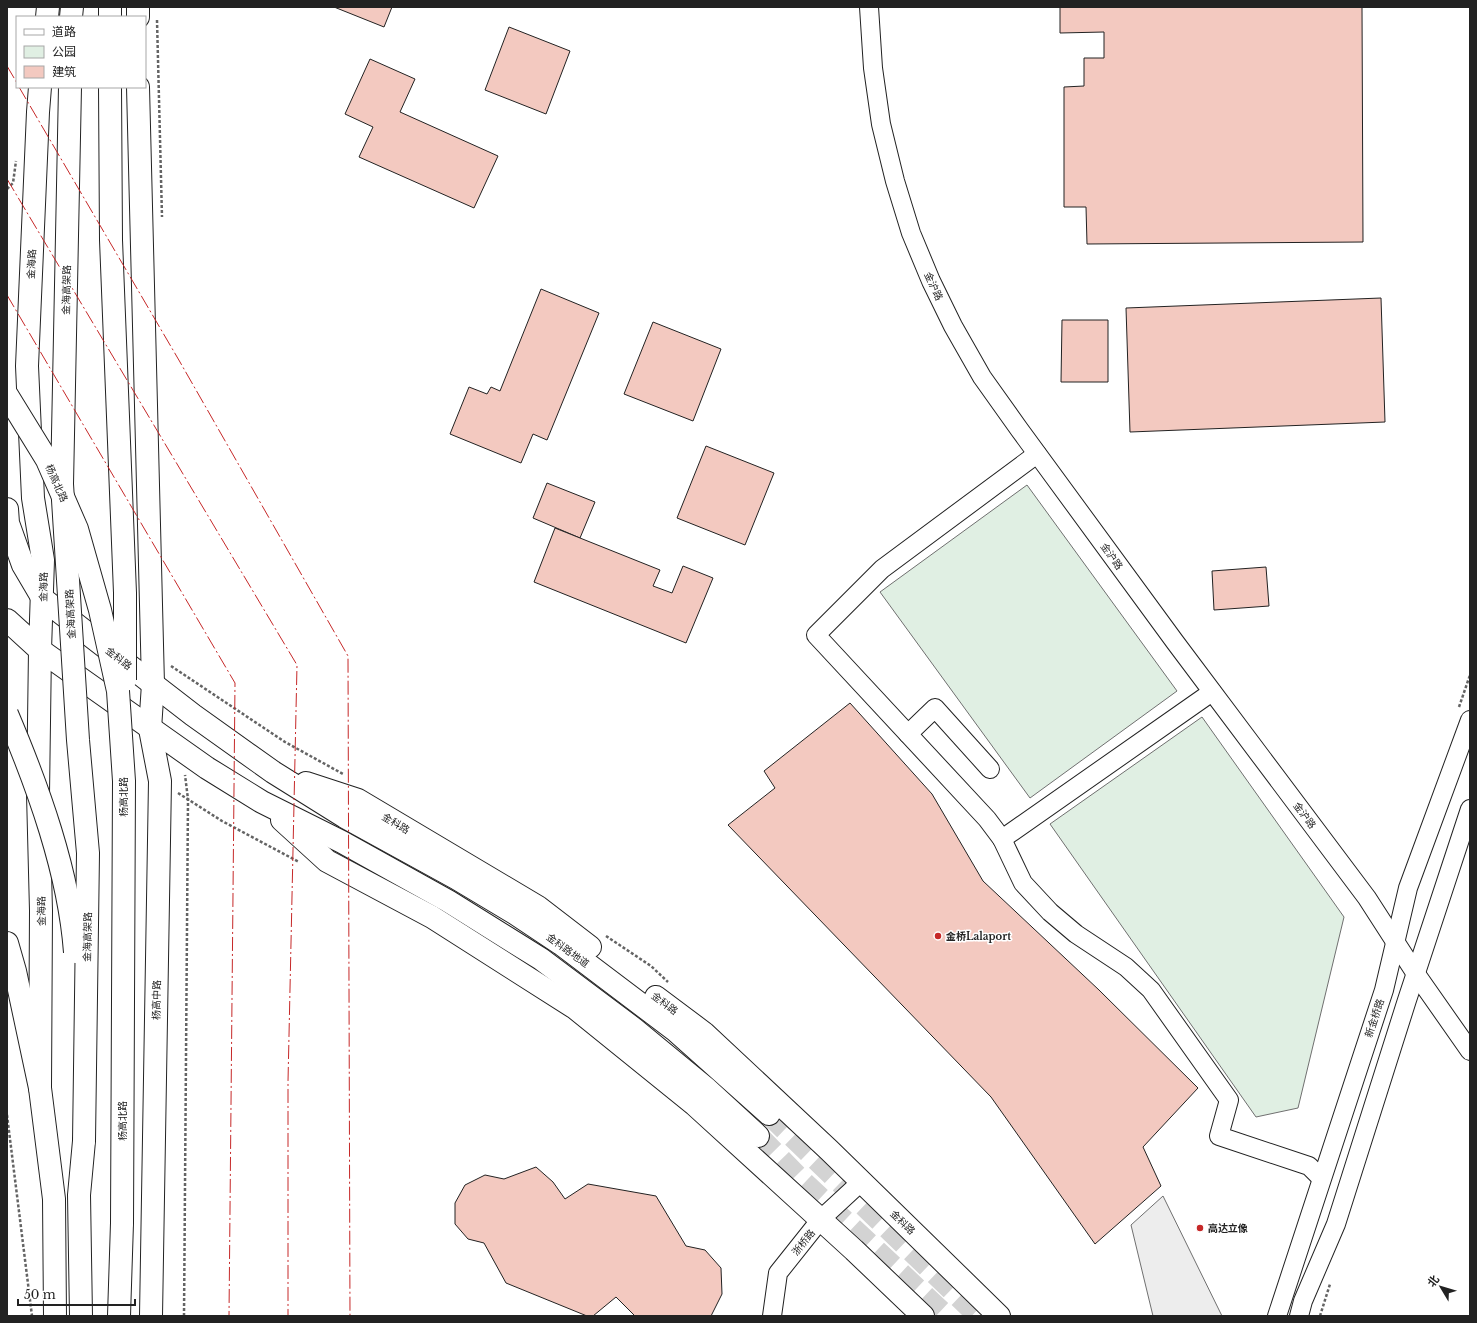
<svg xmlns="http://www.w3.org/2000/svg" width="1477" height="1323" font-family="'Libre Baskerville','Noto Sans SC',serif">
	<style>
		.green { fill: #e0efe3; stroke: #6f6f6f }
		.parking { fill: #ededed; stroke: #6f6f6f }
		.building { fill: #f3c9c0; stroke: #222 }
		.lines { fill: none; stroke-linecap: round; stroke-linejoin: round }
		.major-tunnel { stroke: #d3d3d3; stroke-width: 22; stroke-dasharray: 22 11; stroke-linecap: butt }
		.minor-casing { stroke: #222; stroke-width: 20 }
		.major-casing { stroke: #222; stroke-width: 24 }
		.highway-casing { stroke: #222; stroke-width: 24 }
		.path { stroke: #646464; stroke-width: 2.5; stroke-dasharray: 3 2; stroke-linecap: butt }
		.minor { stroke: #fff; stroke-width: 18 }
		.major { stroke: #fff; stroke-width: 22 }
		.highway { stroke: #fff; stroke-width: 22 }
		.highway-bridge-casing { stroke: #222; stroke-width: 24; stroke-linecap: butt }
		.highway-bridge { stroke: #fff; stroke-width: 22 }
		.power { stroke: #c62828; stroke-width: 1; stroke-dasharray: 14 3 2 3; stroke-linecap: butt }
		.poi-dot { fill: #c62828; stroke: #fff; stroke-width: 1.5 }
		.labels { text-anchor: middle; stroke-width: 3; stroke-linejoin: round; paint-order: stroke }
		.street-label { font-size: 10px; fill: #222; stroke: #fff }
		.poi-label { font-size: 10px; font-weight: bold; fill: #222; stroke: #fff; text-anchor: start }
	</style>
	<rect width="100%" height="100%" fill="#fff"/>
	<g class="green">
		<polygon points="1027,485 1177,691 1030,798 880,592"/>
		<polygon points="1202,717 1344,917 1298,1108 1256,1117 1050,824"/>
	</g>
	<polygon class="parking" points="1163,1196 1222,1316 1153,1316 1131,1225"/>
	<g class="building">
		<polygon points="334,7 392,7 384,27"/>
		<polygon points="1060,7 1362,7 1363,242 1087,244 1086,207 1064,207 1064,87 1084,86 1084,58 1104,58 1104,32 1060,33"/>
		<polygon points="509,27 570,51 546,114 485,90"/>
		<polygon points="370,59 415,79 400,112 498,156 474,208 359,157 373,127 345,114"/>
		<polygon points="541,289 599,313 547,440 533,434 521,463 450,434 469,387 487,394 491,387 500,391"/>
		<polygon points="1381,298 1385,422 1130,432 1126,308"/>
		<polygon points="1062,320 1108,320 1108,382 1061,382"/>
		<polygon points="653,322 721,349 693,421 624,394"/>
		<polygon points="706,446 774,473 745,545 677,518"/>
		<polygon points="547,483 595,502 580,538 533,518"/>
		<polygon points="555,528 660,570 653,586 672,593 683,566 713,578 686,643 534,582"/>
		<polygon points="1266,567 1269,606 1214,610 1212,571"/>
		<polygon points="850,703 932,794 983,881 1099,990 1198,1088 1143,1147 1161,1186 1095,1244 991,1097 728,825 775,788 764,771"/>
		<polygon points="536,1167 553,1182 565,1199 588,1184 656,1196 686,1246 705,1250 721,1268 722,1294 711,1316 635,1316 616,1297 593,1316 587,1316 506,1283 484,1243 468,1239 455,1224 455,1203 465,1185 485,1175 504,1179"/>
	</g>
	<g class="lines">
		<g class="major-tunnel">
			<polyline points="769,1114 979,1316"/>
			<polyline points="758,1136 802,1181 946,1316"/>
		</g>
		<g class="minor-casing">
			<g id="minor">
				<polyline points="869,7 873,68 881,124 895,181 911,233 931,281 953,326 982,377 1019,429 1175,642 1367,898 1416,974 1470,1051"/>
				<polyline points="1037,454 882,569 816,635 987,819 1002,839 1212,692"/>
				<polyline points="908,734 935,708 990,769"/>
				<polyline points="1002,839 1023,883 1050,912 1076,934 1126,967 1151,990 1229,1100 1219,1136 1309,1166 1321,1178"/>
				<polyline points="772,1316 778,1273 821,1219 861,1182"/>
				<polyline points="1277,1316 1384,990 1408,888 1470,720"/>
				<polyline points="1299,1316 1303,1301 1336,1224 1407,1000 1470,809"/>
			</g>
		</g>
		<g class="major-casing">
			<g id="major">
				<polyline points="47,17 48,7"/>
				<polyline points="138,17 138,7"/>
				<polyline points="138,87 153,684 150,729 160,781 151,1316"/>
				<polyline points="7,509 8,523 23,565 43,599 193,715 273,772 345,817 456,878 516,914 561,944 676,1031 769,1114"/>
				<polyline points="7,620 40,650 207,768 262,802 342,842 448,901 541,959 633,1028 707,1089 758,1136"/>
				<polyline points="306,783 358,800 538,907 590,947"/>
				<polyline points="282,820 327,861 432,917 575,1008 695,1105 854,1250 923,1316"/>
				<polyline points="7,943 15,971 40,1088 54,1199 55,1316"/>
				<polyline points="656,997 704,1033 829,1150 999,1316"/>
				<polyline points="40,1088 41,911 38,794 40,650 43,560 33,498 27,366 38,112 40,87"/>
			</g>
		</g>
		<g class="highway-casing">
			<g id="highway">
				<polyline points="110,7 110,17"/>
				<polyline points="71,17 72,7"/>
				<polyline points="81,1316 79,1195 84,1141"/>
				<polyline points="119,1316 122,1223"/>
			</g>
		</g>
		<g class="path">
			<polyline points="157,20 162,217"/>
			<polyline points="7,189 13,183 16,161"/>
			<polyline points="171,666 285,742 343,774"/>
			<polyline points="1459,707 1470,675"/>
			<polyline points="178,793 222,821 299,862"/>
			<polyline points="606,936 651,966 668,982"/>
			<polyline points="7,1115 32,1316"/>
			<polyline points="184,1316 188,799 185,775"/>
			<polyline points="1320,1316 1330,1284"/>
		</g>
		<use href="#minor" class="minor"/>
		<use href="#major" class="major"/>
		<use href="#highway" class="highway"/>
		<g class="highway-bridge-casing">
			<g id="highway-bridge">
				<polyline points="70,87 62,484 78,740 88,853 84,1141"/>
				<polyline points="110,87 111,240 125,593 125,680"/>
				<polyline points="7,395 47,460 77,529 100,610 118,691 124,781 122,1223"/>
				<path d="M7,714C38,787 69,872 75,952"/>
			</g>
		</g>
		<use href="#highway-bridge" class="highway-bridge"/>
		<g class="power">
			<polyline points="7,66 17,83"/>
			<polyline points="19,87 180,362 348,656 350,1316"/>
			<polyline points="7,179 297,665 288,1082 288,1316"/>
			<polyline points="7,295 235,683 229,1316"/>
		</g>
	</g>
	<g class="poi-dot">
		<circle cx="938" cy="936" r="4"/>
		<circle cx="1200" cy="1228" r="4"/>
	</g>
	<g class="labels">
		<g class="street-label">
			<text transform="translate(31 264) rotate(-87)" y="4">金海路</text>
			<text transform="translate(934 286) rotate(65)" y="4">金沪路</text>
			<text transform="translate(66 290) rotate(-89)" y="4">金海高架路</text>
			<text transform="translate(57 483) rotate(66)" y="4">杨高北路</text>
			<text transform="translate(1112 556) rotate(54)" y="4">金沪路</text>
			<text transform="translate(43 587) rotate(-89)" y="4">金海路</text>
			<text transform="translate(70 614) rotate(-93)" y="4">金海高架路</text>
			<text transform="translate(119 658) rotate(38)" y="4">金科路</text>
			<text transform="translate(123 797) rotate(-90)" y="4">杨高北路</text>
			<text transform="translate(1305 815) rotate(53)" y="4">金沪路</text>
			<text transform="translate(396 823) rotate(31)" y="4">金科路</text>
			<text transform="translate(41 911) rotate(-91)" y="4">金海路</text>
			<text transform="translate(87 937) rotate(-89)" y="4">金海高架路</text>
			<text transform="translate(568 950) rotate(36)" y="4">金科路地道</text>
			<text transform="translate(156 1000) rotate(-89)" y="4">杨高中路</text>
			<text transform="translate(665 1003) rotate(37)" y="4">金科路</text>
			<text transform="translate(1374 1018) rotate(-72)" y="4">新金桥路</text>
			<text transform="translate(122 1121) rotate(-90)" y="4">杨高北路</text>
			<text transform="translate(903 1222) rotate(44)" y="4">金科路</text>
			<text transform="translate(803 1242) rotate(-51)" y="4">浙桥路</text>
		</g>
		<g class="poi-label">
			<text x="946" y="940">金桥Lalaport</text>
			<text x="1208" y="1232">高达立像</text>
		</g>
	</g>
	<rect width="1477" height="1323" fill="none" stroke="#222222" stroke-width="16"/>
	<rect x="16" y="16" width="130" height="72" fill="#ffffff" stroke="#a7a7a7"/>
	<rect x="24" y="29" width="20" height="6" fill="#ffffff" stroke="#a7a7a7"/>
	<text x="52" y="36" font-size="12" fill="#222222">道路</text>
	<rect x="24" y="46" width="20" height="12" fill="#e0efe3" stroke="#a7a7a7"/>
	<text x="52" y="56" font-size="12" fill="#222222">公园</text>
	<rect x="24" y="66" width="20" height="12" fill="#f3c9c0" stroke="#a7a7a7"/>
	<text x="52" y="76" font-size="12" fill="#222222">建筑</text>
	<g transform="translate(1441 1287) rotate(308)" stroke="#ffffff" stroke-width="3" paint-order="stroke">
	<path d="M0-3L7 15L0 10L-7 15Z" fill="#222222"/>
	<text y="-6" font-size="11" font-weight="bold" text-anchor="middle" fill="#222222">北</text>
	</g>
	<path d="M18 1299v6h117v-6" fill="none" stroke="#222222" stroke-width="2"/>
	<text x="24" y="1299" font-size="12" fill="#222222" stroke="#ffffff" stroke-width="3" paint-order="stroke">50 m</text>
</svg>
